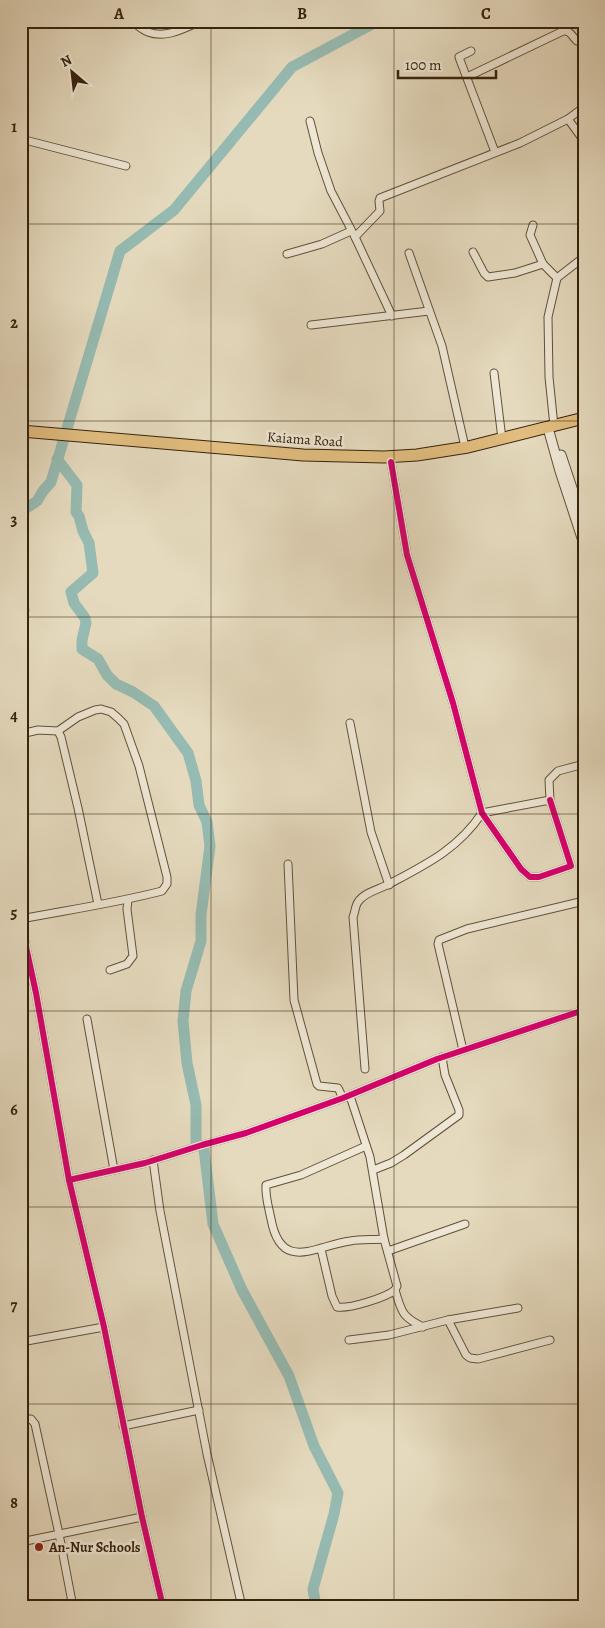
<svg xmlns="http://www.w3.org/2000/svg" width="605" height="1628" font-family="Alegreya,serif">
	<style>
		.lines { fill: none; stroke-linecap: round; stroke-linejoin: round }
		.river { stroke: #96bbb2; stroke-width: 11 }
		.minor-casing { stroke: #625038; stroke-width: 9 }
		.tertiary-casing { stroke: #625038; stroke-width: 11 }
		.trunk-casing { stroke: #36220c; stroke-width: 13 }
		.minor { stroke: #eee7d5; stroke-width: 7 }
		.tertiary { stroke: #eee7d5; stroke-width: 9 }
		.trunk { stroke: #e2bd7f; stroke-width: 11 }
		.cycleway-casing { stroke: #eee7d5; stroke-width: 9 }
		.cycleway { stroke: #d6006c; stroke-width: 6 }
		.grid { fill: none; stroke: #36220c; stroke-width: 1; stroke-opacity: 0.55 }
		.poi-dot { fill: #8f2418; stroke: #eee7d5; stroke-width: 2 }
		.labels { text-anchor: middle; stroke-width: 5; stroke-linejoin: round; paint-order: stroke }
		.street-label { font-size: 14px; fill: #36220c; stroke: #eee7d5 }
		.poi-label { font-size: 14px; font-weight: bold; fill: #36220c; stroke: #eee7d5; text-anchor: start }
		.neatline { fill: none; stroke: #36220c; stroke-width: 2 }
		.grid-label { font-size: 16px; text-anchor: middle; font-weight: bold; fill: #36220c }
	</style>
	<rect width="100%" height="100%" fill="#e5dabe"/>
	<filter id="stains"><feTurbulence type="fractalNoise" baseFrequency=".004" numOctaves="4"/><feColorMatrix values="0 0 0 0 .2 0 0 0 0 .09 0 0 0 0 .02 0 0 0 .5 -.17"/></filter>
	<radialGradient id="worn" r=".72"><stop offset=".6" stop-color="#630" stop-opacity="0"/><stop offset="1" stop-color="#630" stop-opacity=".3"/></radialGradient>
	<g class="lines">
		<g class="river">
			<polyline points="57,459 77,485 76,512 79,516 83,531 89,543 93,573 71,592 74,603 85,618 86,623 82,640 82,649 98,659 107,675 116,684 133,692 154,706 188,753 196,781 199,805 207,822 210,846 201,915 201,941 186,991 183,1021 187,1063 196,1105 196,1142 204,1149 213,1224 242,1290 289,1376 314,1446 338,1493 334,1514 313,1589 316,1607"/>
			<polyline points="21,515 22,511 37,501 43,491 51,482 120,251 174,210 292,67 378,21"/>
			<polyline points="21,604 24,610 21,612"/>
		</g>
		<g class="minor-casing">
			<g id="minor">
				<path d="M132,21C137,25 142,30 148,32C166,39 185,28 201,21"/>
				<polyline points="471,51 459,57 460,60 495,152"/>
				<path d="M467,77L563,31C571,30 572,37 577,41L584,38"/>
				<polyline points="568,119 584,141"/>
				<polyline points="310,121 318,153 331,191 355,237 392,316"/>
				<polyline points="21,139 126,166"/>
				<polyline points="533,225 530,235 543,264 557,278"/>
				<polyline points="355,237 380,211 379,201 380,198 520,143 568,119 584,107"/>
				<polyline points="473,252 484,273 488,277 515,273 543,264"/>
				<polyline points="409,253 442,346 465,447"/>
				<polyline points="287,254 322,244 351,231"/>
				<polyline points="311,325 429,311"/>
				<polyline points="494,373 502,439"/>
				<polyline points="554,426 549,377 548,317 557,278 584,257"/>
				<polyline points="391,462 407,555 453,703 482,813 521,869 530,877 539,877 571,866 550,800"/>
				<polyline points="350,723 371,832 389,885"/>
				<polyline points="58,731 61,737 78,808 98,904"/>
				<path d="M21,734L38,730L58,731L78,717L95,710L101,709L111,712L118,718L124,724L139,766L167,877V884L162,891C116,903 68,910 21,919"/>
				<polyline points="288,864 294,1000 317,1084 319,1086 338,1088 343,1098"/>
				<polyline points="21,924 36,993 69,1180 104,1327 142,1517 163,1607"/>
				<polyline points="110,970 127,964 133,956 127,909 128,900"/>
				<polyline points="87,1019 114,1170"/>
				<polyline points="463,1050 438,944 439,940 467,929 584,901"/>
				<path d="M365,1069L353,917C355,913 355,906 358,902C364,892 381,889 391,883C427,864 459,848 482,813L550,800L549,780L558,771L584,764"/>
				<path d="M350,1096L370,1157L384,1239L397,1286L395,1290C402,1312 401,1316 423,1327"/>
				<path d="M366,1146L301,1175L266,1185C265,1196 269,1209 271,1219C281,1273 315,1246 350,1241C361,1239 373,1240 384,1239"/>
				<polyline points="153,1160 160,1211 207,1454 242,1607"/>
				<polyline points="373,1170 391,1163 404,1155 459,1115 459,1110 445,1075 442,1057"/>
				<polyline points="69,1180 145,1163 202,1145 246,1133 343,1098 437,1059 584,1010"/>
				<path d="M321,1249L332,1296L337,1307C349,1309 385,1298 395,1290"/>
				<polyline points="388,1251 465,1224"/>
				<polyline points="21,1320 25,1341"/>
				<polyline points="448,1320 466,1355 470,1358 478,1359 550,1340"/>
				<polyline points="349,1340 389,1335 448,1320 518,1308"/>
				<polyline points="21,1342 104,1327"/>
				<polyline points="21,1421 31,1419 35,1424 59,1534 73,1607"/>
				<polyline points="123,1426 199,1410"/>
				<polyline points="21,1542 142,1517"/>
			</g>
		</g>
		<g class="tertiary-casing">
			<g id="tertiary">
				<polyline points="548,428 560,471 584,544"/>
				<polyline points="561,455 584,524"/>
			</g>
		</g>
		<g class="trunk-casing">
			<polyline id="trunk" points="21,431 303,455 384,457 417,455 468,447 584,418"/>
		</g>
		<use href="#minor" class="minor"/>
		<use href="#tertiary" class="tertiary"/>
		<use href="#trunk" class="trunk"/>
		<g class="cycleway-casing">
			<g id="cycleway">
				<polyline points="391,462 407,555 453,703 482,813 521,869 530,877 539,877 571,866 550,800"/>
				<polyline points="21,924 36,993 69,1180 104,1327 142,1517 163,1607"/>
				<polyline points="69,1180 145,1163 202,1145 246,1133 343,1098 437,1059 584,1010"/>
			</g>
		</g>
		<use href="#cycleway" class="cycleway"/>
	</g>
	<path class="grid" d="M211,21V1607M394,21V1607M21,224H584M21,421H584M21,617H584M21,814H584M21,1011H584M21,1207H584M21,1404H584"/>
	<circle class="poi-dot" cx="39" cy="1547" r="5"/>
	<g class="labels">
		<g class="street-label">
			<text transform="translate(305 439) rotate(4)" y="5">Kaiama Road</text>
		</g>
		<g class="poi-label">
			<text x="49" y="1552">An-Nur Schools</text>
		</g>
	</g>
	<rect width="605" height="1628" fill="none" stroke="#e5dabe" stroke-width="55"/>
	<g transform="translate(72 72) rotate(332)" stroke="#eee7d5" stroke-width="4" paint-order="stroke">
	<path d="M0-4L9 19L0 12L-9 19Z" fill="#36220c"/>
	<text y="-8" font-size="14" font-weight="bold" text-anchor="middle" fill="#36220c">N</text>
	</g>
	<path d="M398 70v8h98v-8" fill="none" stroke="#36220c" stroke-width="2.5"/>
	<text x="405" y="70" font-size="15" fill="#36220c" stroke="#eee7d5" stroke-width="4" paint-order="stroke">100 m</text>
	<rect x="28" y="28" width="550" height="1572" class="neatline"/>
	<g class="grid-label">
		<text x="119" y="19">A</text>
		<text x="302" y="19">B</text>
		<text x="486" y="19">C</text>
		<text x="14" y="132">1</text>
		<text x="14" y="328">2</text>
		<text x="14" y="525">3</text>
		<text x="14" y="721">4</text>
		<text x="14" y="918">5</text>
		<text x="14" y="1115">6</text>
		<text x="14" y="1311">7</text>
		<text x="14" y="1508">8</text>
	</g>
	<rect width="100%" height="100%" filter="url(#stains)"/>
	<rect width="100%" height="100%" fill="url(#worn)"/>
</svg>
